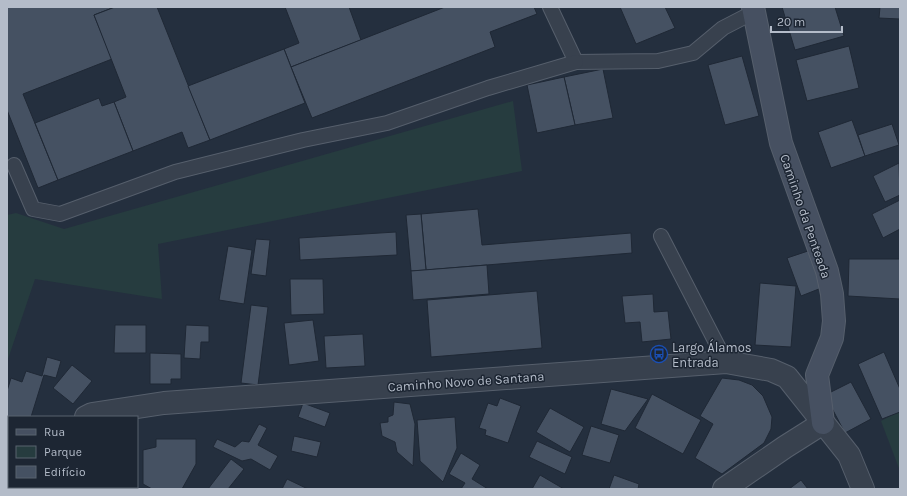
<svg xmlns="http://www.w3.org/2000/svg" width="907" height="496" font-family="Karla,sans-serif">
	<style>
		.green { fill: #263c3f }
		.building { fill: #455162; stroke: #1f2835 }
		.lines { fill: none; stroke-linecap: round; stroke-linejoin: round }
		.lane-casing { stroke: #565f6c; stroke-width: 16 }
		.street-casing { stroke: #565f6c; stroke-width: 24 }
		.secondary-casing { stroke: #565f6c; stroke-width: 24 }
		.lane { stroke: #38414e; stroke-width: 14 }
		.street { stroke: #38414e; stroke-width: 22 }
		.secondary { stroke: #465061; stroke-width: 22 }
		.labels { text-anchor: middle; stroke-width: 3; stroke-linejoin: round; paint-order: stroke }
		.street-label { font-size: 13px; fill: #b4bcc9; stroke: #1d2633 }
		.poi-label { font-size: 13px; fill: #b4bcc9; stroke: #1d2633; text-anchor: start }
	</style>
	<rect width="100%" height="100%" fill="#242f3e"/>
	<g class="green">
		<polygon points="513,101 522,171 158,244 162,299 35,279 7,362 7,215 16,213 64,229"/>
		<polygon points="900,411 900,471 881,421"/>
	</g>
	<g class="building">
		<polygon points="7,7 115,7 94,15 112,59 23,94 58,180 38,188 7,110"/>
		<polygon points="115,7 157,7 210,140 188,148 182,132 133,151 114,102 126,97 94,15"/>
		<polygon points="285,7 349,7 361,40 291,67 284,49 299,43"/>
		<polygon points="445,7 534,7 537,14 490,32 495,47 312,118 291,67"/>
		<polygon points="620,7 665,7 675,28 636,44"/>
		<polygon points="782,7 835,7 844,36 795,50"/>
		<polygon points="880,7 900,7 900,19 879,18"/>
		<polygon points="849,46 859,88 807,101 796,60"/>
		<polygon points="284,49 305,103 210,140 188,86"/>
		<polygon points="742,56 759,116 725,125 708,65"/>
		<polygon points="603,69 613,118 575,125 564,77"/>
		<polygon points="564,77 575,125 537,133 527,85"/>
		<polygon points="99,98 102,106 114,102 133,151 58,180 35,123"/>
		<polygon points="852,120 865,156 831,168 818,132"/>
		<polygon points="892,124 899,145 865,156 858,135"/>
		<polygon points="899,163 900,195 885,202 873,176"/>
		<polygon points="900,200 900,229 883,238 872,214"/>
		<polygon points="478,209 482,245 631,233 632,253 426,270 421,214"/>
		<polygon points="421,214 426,270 411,271 406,215"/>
		<polygon points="396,232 397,255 300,260 299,238"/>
		<polygon points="256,239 270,240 266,276 251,274"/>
		<polygon points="228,246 252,250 244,304 219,300"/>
		<polygon points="811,250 824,287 801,296 787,258"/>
		<polygon points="849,259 900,259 900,299 848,296"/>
		<polygon points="487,265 489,294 413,300 411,271"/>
		<polygon points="290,279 323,279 324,314 291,315"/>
		<polygon points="760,283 796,286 791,347 755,345"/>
		<polygon points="537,291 542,348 431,357 427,300"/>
		<polygon points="653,294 654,312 668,311 671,339 642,342 640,322 625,323 622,296"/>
		<polygon points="251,305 268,307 258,385 241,383"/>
		<polygon points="313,320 319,361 289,365 284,323"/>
		<polygon points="115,325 146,325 146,353 114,353"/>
		<polygon points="186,325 209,326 209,342 201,342 200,359 184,358"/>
		<polygon points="363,334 365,366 326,368 324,336"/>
		<polygon points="884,352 900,389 900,412 882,419 858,364"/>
		<polygon points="150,353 181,354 181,379 171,379 171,384 150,384"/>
		<polygon points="47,357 61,361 56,378 44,375 31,417 9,417 9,445 7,444 7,391 11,378 22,382 26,371 42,376"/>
		<polygon points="72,365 92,381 73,404 53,388"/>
		<polygon points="722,378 739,380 752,385 763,396 772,417 771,429 764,443 722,474 695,458 713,424 700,416"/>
		<polygon points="851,382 871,419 845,433 825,395"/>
		<polygon points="611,389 648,399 625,431 601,424"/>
		<polygon points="652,394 701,420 683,454 635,428"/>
		<polygon points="500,398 521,406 508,443 485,435 486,430 479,428 488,403 497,406"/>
		<polygon points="394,402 410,404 415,424 413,466 397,452 395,442 382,436 380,423 388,422 388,417 393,415"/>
		<polygon points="303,403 330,413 325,427 298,417"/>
		<polygon points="550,408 584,427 570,452 536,432"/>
		<polygon points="455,417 457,448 443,482 420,461 417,420"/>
		<polygon points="259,424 267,428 258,445 278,456 270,470 251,459 242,461 213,447 217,439 235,447 242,441 249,442"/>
		<polygon points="591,426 619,435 610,463 582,455"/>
		<polygon points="294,436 321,442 317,457 291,451"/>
		<polygon points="156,439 196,439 196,464 182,489 152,489 143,484 143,450 156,447"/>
		<polygon points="537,441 572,457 565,474 529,457"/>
		<polygon points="461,453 480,465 472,479 488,489 461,489 465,483 449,474"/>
		<polygon points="231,459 244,469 228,489 208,489"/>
		<polygon points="540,475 564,489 532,489"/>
		<polygon points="614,475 639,484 638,489 609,489"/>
		<polygon points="287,479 308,489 282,489"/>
		<polygon points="801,480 808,489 789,489"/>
		<polygon points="14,487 40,487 39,489 12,489"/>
		<polygon points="48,487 72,487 75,489 47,489"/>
	</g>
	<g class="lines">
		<g class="lane-casing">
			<g id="lane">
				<polyline points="550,7 576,62 658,61 693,53 723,28 754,12"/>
				<polyline points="14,165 33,209 60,214 175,172 303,140 387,123 488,88 576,62"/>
				<polyline points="661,236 726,362"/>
			</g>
		</g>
		<g class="street-casing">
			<g id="street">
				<polyline points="86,417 92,414 164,403 726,362 771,370 787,377 849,455 863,489"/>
				<polyline points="7,461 9,459"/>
				<polyline points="724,489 785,447 823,423"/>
			</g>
		</g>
		<g class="secondary-casing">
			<polyline id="secondary" points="753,7 781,143 827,271 832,294 834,321 832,338 817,375 823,423"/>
		</g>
		<use href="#lane" class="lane"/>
		<use href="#street" class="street"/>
		<use href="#secondary" class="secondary"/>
	</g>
	<defs>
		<g id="bus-ring" transform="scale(0.9)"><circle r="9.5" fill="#1d2633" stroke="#1a4fb4" stroke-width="1.5"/><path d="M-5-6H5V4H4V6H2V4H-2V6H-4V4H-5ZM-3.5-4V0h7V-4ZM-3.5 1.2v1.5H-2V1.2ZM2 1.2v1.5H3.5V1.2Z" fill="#1a4fb4"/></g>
	</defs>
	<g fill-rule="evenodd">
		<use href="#bus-ring" x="659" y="354"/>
	</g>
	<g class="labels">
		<g class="street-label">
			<text transform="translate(806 216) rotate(71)" y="5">Caminho da Penteada</text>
			<text transform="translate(466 381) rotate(-4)" y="5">Caminho Novo de Santana</text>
		</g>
		<g class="poi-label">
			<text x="672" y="352">Largo Álamos<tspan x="672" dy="15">Entrada</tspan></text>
		</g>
	</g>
	<rect width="907" height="496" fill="none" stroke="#b4bcc9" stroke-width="16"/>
	<rect x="8" y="416" width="130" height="72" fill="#1d2633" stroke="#59626f"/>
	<rect x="16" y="429" width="20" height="6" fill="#465061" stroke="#59626f"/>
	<text x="44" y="436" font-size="12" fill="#b4bcc9">Rua</text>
	<rect x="16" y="446" width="20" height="12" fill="#263c3f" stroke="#59626f"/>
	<text x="44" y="456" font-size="12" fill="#b4bcc9">Parque</text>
	<rect x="16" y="466" width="20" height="12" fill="#455162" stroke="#59626f"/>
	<text x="44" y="476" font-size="12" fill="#b4bcc9">Edifício</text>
	<path d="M771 26v6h71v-6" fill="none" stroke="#b4bcc9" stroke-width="2"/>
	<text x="777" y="26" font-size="12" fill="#b4bcc9" stroke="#1d2633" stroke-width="3" paint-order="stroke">20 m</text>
</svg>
